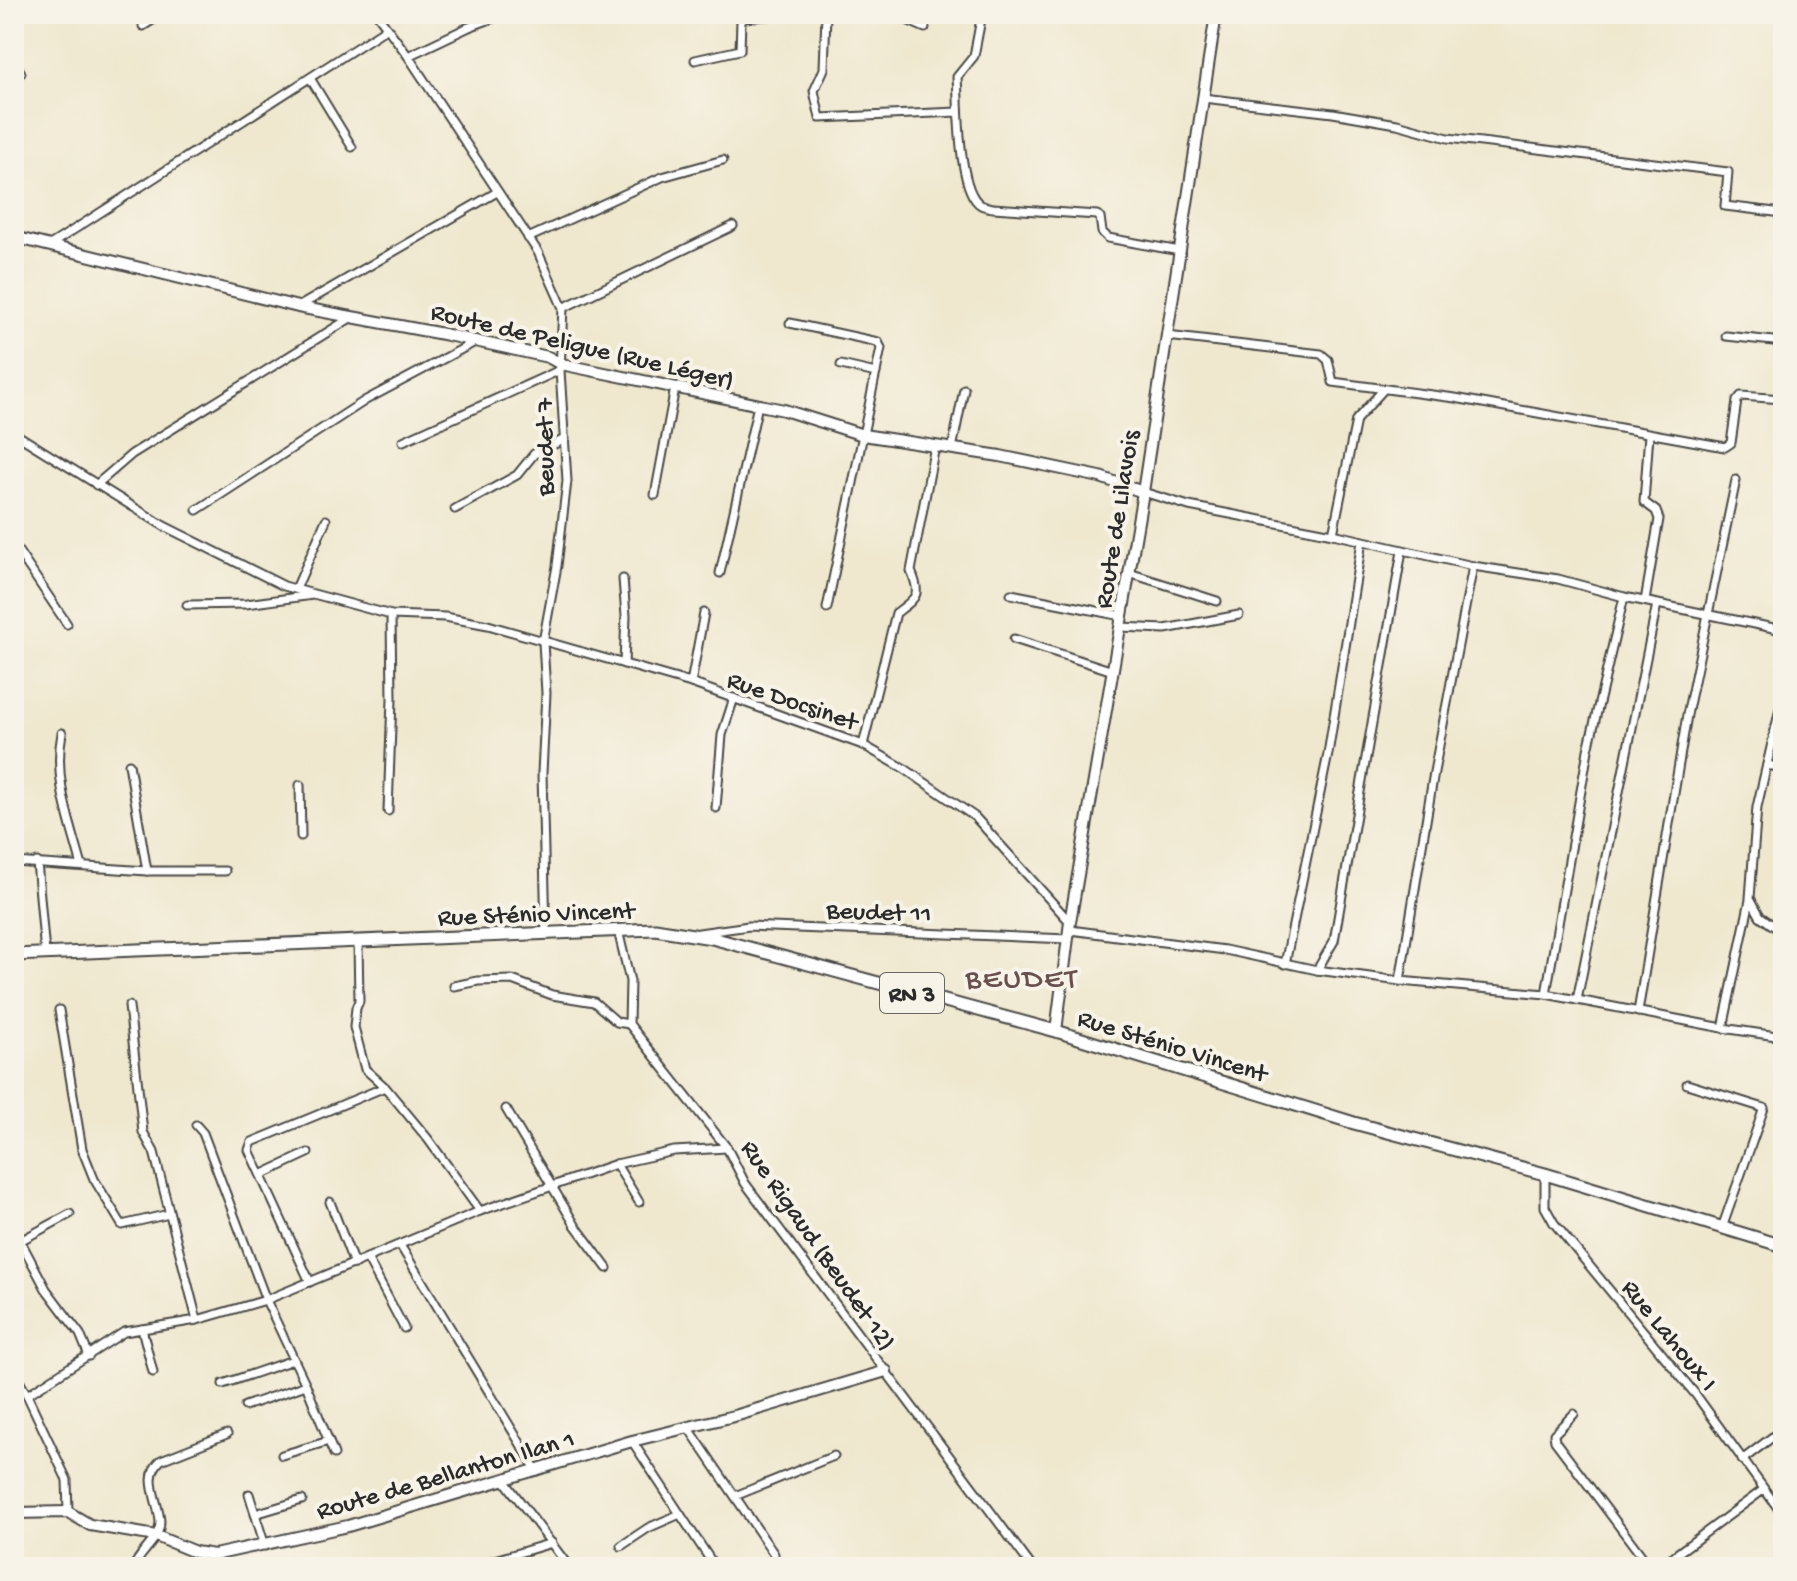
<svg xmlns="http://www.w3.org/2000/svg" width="1797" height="1581" font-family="'Gochi Hand',sans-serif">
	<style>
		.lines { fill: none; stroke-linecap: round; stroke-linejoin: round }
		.street-casing { stroke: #484744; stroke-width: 11 }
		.secondary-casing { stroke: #484744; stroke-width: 14 }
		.primary-casing { stroke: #484744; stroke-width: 15 }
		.street { stroke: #fff; stroke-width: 7 }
		.secondary { stroke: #fff; stroke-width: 10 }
		.primary { stroke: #fff; stroke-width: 11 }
		.labels { text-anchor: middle; stroke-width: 8; stroke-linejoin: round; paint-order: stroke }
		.shield { fill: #f7f3e8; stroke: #686764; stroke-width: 2 }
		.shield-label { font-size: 24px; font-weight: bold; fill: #2b2b2b }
		.street-label { font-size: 26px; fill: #2b2b2b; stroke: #f7f3e8 }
		.quarter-label { font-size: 30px; letter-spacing: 2px; fill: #69514f; stroke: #f7f3e8 }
	</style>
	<rect width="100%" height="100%" fill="#f7f3e8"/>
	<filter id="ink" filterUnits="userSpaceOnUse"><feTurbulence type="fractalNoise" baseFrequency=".0125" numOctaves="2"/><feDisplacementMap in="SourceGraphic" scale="16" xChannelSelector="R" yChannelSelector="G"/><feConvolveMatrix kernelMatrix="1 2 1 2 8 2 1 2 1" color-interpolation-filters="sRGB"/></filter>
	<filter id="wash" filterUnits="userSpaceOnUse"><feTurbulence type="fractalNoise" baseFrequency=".006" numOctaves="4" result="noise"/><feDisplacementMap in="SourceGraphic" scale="32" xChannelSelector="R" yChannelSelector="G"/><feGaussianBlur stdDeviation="1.8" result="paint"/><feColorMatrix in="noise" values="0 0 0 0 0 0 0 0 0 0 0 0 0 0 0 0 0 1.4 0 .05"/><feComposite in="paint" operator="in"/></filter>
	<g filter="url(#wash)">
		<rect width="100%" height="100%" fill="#efe8cf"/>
	</g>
	<g filter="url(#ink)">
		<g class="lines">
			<g class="street-casing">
				<g id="street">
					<polyline points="377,14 408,56 538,252 563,308 560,370 567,481 557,566 543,642 546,693 542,773 546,932"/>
					<polyline points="826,14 824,69 814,91 820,118 958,112"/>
					<polyline points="893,14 925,28"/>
					<path d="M982,14L974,56L957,77C959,103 957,191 981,205C984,207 989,207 993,208L1097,215L1100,217L1102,232L1108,238L1180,251"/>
					<polyline points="143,26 162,14"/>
					<polyline points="408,56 469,27 504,14"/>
					<polyline points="14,60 21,73"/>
					<polyline points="695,60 740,50 741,21 745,18 783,14"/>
					<polyline points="310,78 352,147"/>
					<polyline points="1203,98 1333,113 1397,124 1448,138 1728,172 1725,206 1783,213"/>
					<polyline points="528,238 662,177 723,160"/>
					<polyline points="50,245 387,28"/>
					<polyline points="298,307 497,192"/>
					<polyline points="563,308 733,226"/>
					<polyline points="790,323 878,342 881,348 827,608"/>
					<polyline points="1167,336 1321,354 1328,360 1333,382 1455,398 1725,447 1731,443 1737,401 1741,396 1783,399"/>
					<polyline points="1726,336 1783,342"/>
					<polyline points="841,365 876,373"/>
					<polyline points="14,433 164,526 284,586 391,615 445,617 488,625 691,683 863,745 905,769 975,817 1070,922"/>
					<polyline points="403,441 560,370"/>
					<polyline points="952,449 964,389"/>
					<polyline points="96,485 132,454 352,317"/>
					<polyline points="1143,492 1189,506 1333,534 1473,566 1558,579 1624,597 1783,630"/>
					<polyline points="655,495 675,388"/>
					<polyline points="455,509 517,475 534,454 565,439"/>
					<polyline points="197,510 366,400 477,341"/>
					<polyline points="1333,534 1356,420 1383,390"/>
					<polyline points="14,545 67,624"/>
					<polyline points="720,573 758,405"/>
					<polyline points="1129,573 1217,601"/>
					<polyline points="623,579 626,616 624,664"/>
					<polyline points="296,589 326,520"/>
					<polyline points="1011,594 1122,616"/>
					<polyline points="1645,601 1659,519 1656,511 1644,502 1649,434"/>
					<polyline points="187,605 246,604 313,595"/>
					<polyline points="1120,627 1165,629 1239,615"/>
					<polyline points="1014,639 1113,671"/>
					<polyline points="691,683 704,613"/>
					<polyline points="1783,696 1757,807 1750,898 1760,916 1783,933"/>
					<path d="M62,733C53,779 70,821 82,866"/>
					<path d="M863,745L896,613C916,598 922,596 911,571L935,446"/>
					<polyline points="1767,765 1783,768"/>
					<polyline points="300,785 301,836"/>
					<polyline points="716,808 722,735 734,698"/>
					<polyline points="388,811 392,699 391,615"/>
					<polyline points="14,862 147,871 129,764"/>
					<polyline points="37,862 45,954"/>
					<polyline points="147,871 225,871"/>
					<polyline points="618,930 630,981 629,1024 727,1148 745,1183 1032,1567"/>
					<polyline points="1070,930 1225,950 1317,970 1400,981 1546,994 1723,1028 1783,1037"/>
					<polyline points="699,933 749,926 1068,939"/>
					<polyline points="358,942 359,1001 356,1008 354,1027 365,1069 385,1087 428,1139 480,1211"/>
					<polyline points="1285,964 1328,754 1362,541"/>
					<polyline points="1317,970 1334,941 1402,551"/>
					<polyline points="1400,981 1434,772 1473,566"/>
					<polyline points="454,986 478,981 512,980 552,995 594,1002 617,1022 629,1024"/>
					<polyline points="1546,994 1588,750 1624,597"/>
					<polyline points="1577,1000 1657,604"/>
					<polyline points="129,1006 143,1132 154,1152 197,1320"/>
					<polyline points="59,1010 82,1149 94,1179 122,1225 169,1214"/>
					<polyline points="1638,1012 1687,715 1736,480"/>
					<polyline points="1723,1028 1750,900"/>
					<polyline points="1687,1084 1764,1108 1722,1228"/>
					<polyline points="506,1109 575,1225 607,1268"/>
					<polyline points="616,1164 639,1202"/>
					<polyline points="1545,1174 1545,1207 1554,1223 1696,1395 1783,1515"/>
					<polyline points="261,1175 308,1153"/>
					<polyline points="330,1202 354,1264"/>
					<polyline points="14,1229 46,1289 80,1334 89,1356"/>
					<polyline points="20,1241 70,1214"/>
					<polyline points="400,1245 537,1471"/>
					<polyline points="367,1258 404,1328"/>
					<polyline points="310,1282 249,1150 252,1142 385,1087"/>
					<polyline points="142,1329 153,1372"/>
					<polyline points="14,1372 27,1395"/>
					<polyline points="223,1384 293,1360"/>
					<polyline points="245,1406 306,1385"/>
					<polyline points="1574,1414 1554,1434 1555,1441 1650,1567"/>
					<polyline points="688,1427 774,1554"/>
					<polyline points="632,1441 715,1567"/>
					<polyline points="334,1454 306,1385 266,1300 480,1211 616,1164 674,1151 727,1148"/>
					<polyline points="282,1455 329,1441"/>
					<polyline points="1742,1460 1783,1429"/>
					<polyline points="504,1480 569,1567"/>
					<polyline points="249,1494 265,1546"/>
					<polyline points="735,1496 834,1456"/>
					<polyline points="68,1512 67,1480 27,1395 124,1332 197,1320 266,1300 203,1133 196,1125"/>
					<polyline points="255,1514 302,1500"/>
					<polyline points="621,1546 648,1528 680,1514"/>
					<path d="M134,1567C140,1551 160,1540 160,1522C159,1501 142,1477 161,1460L227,1434"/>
					<polyline points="471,1567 552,1543"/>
					<polyline points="1659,1567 1763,1490"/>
				</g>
			</g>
			<g class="secondary-casing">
				<g id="secondary">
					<polyline points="14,237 298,307 443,334 548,357 561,364 784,410 863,435 1000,456 1100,477 1143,492"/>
					<polyline points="1056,1031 1070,922 1143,492 1216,14"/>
					<polyline points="14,1513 68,1512 90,1525 156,1536 195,1552 214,1555 348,1526 632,1441 738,1415 886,1371"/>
				</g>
			</g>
			<g class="primary-casing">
				<polyline id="primary" points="14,955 655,929 712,938 1056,1031 1354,1123 1545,1174 1783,1246"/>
			</g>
			<use href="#street" class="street"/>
			<use href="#secondary" class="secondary"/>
			<use href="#primary" class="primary"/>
		</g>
	</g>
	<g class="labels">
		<rect class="shield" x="880" y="973" width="64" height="40" rx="6"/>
		<g class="shield-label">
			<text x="912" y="1001">RN 3</text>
		</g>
		<g class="street-label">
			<text transform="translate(583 344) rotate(13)" y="9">Route de Peligue (Rue Léger)</text>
			<text transform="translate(543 447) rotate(-91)" y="9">Beudet 7</text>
			<text transform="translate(1115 519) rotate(-81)" y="9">Route de Lilavois</text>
			<text transform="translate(793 699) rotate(19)" y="9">Rue Docsinet</text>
			<text transform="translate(879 910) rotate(2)" y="9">Beudet 11</text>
			<text transform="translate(536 912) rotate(-2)" y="9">Rue Sténio Vincent</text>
			<text transform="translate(1173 1044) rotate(17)" y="9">Rue Sténio Vincent</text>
			<text transform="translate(820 1244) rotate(55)" y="9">Rue Rigaud (Beudet 12)</text>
			<text transform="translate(1671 1334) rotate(51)" y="9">Rue Lahoux I</text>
			<text transform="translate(445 1473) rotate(-16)" y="9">Route de Bellanton Ilan 1</text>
		</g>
		<g class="quarter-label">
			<text x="1022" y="987">BEUDET</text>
		</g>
	</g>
	<rect width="1797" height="1581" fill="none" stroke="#f7f3e8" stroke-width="48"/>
</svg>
